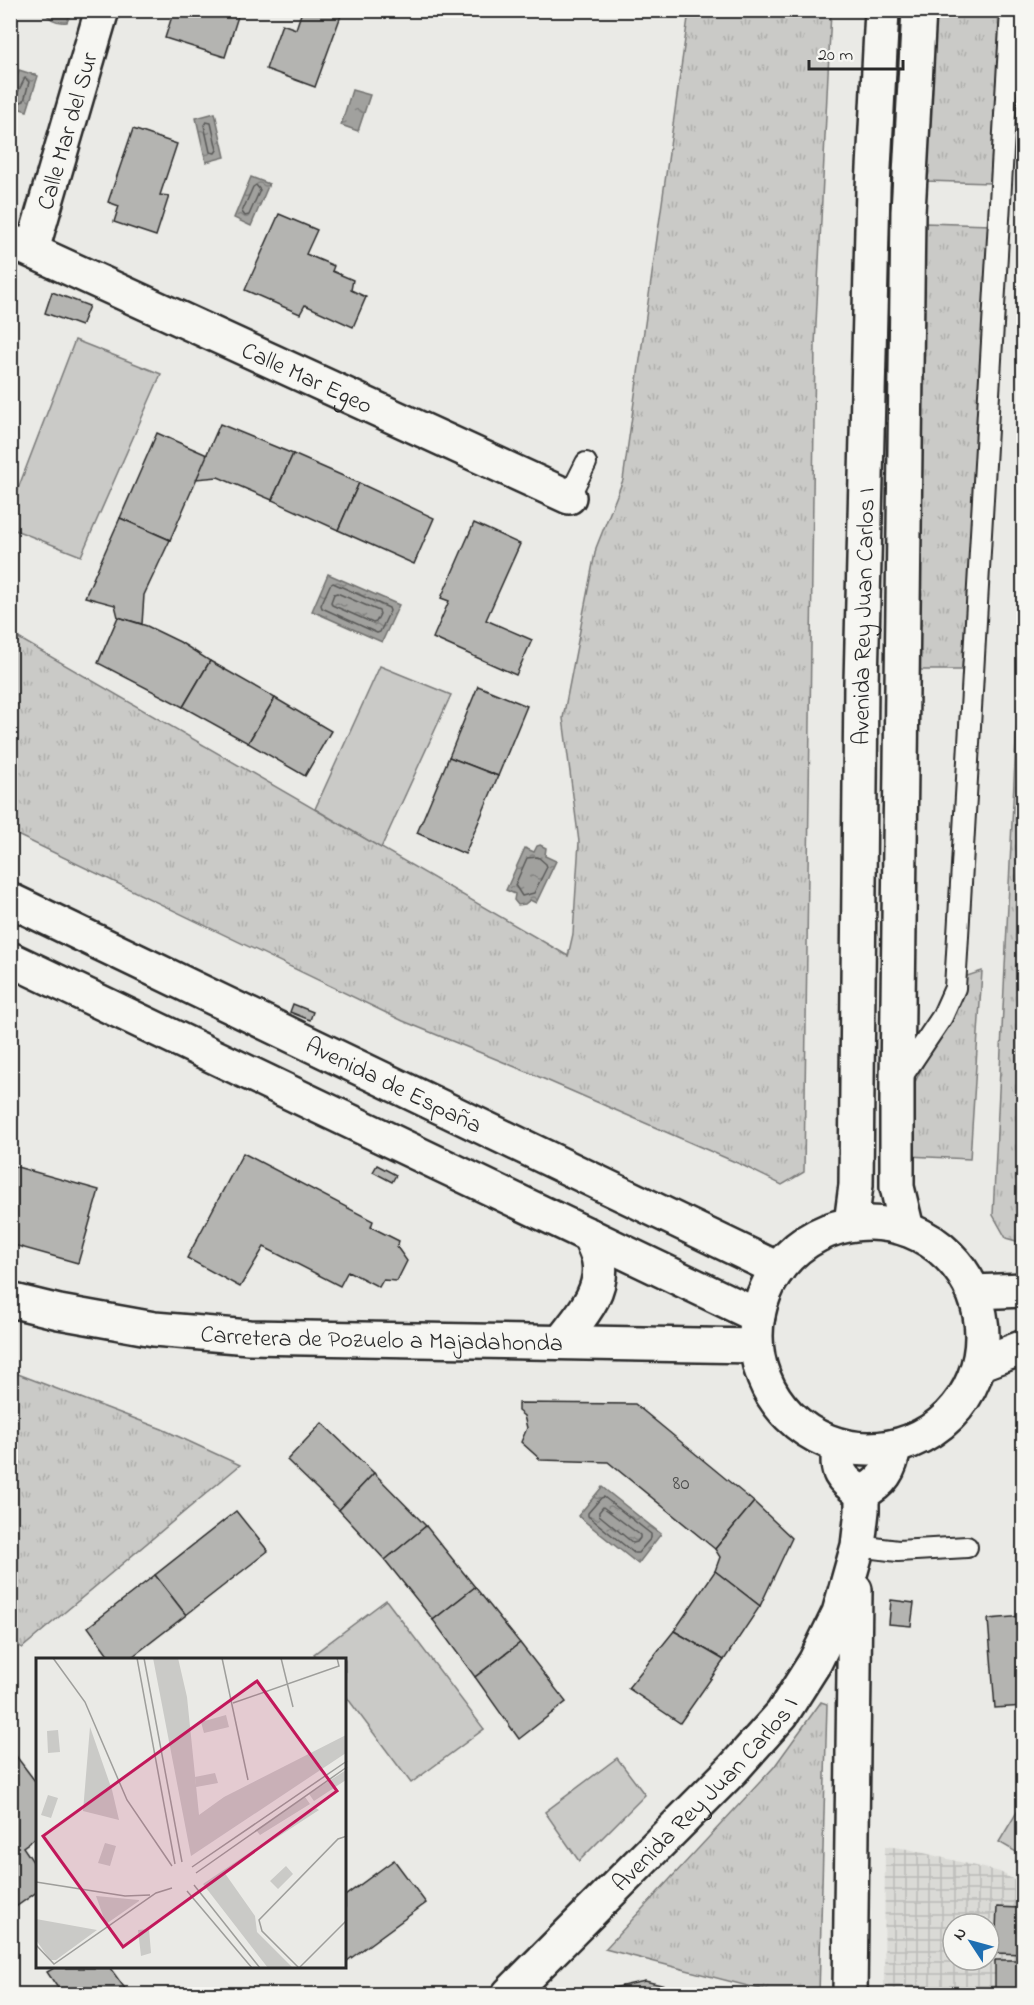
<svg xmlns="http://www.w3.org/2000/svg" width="1034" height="2005" font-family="'Indie Flower',sans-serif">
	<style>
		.industrial { fill: url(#industrial-grid); fill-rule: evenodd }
		.grass { fill: url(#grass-tufts); stroke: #7a7a79; stroke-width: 1.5 }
		.garden { fill: #cacac7; stroke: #7a7a79; stroke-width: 1.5 }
		.water { fill: url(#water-ripples); stroke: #727270; stroke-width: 1.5 }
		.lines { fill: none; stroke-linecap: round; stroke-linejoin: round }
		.shore { stroke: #5a5a59; stroke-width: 1.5 }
		.building { fill: #b4b4b1; stroke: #2b2b2b; stroke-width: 1.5 }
		.service-casing { stroke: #2b2b2b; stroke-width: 24 }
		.minor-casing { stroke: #2b2b2b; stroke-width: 38 }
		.service { stroke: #f6f6f2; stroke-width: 20 }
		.minor { stroke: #f6f6f2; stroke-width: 33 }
		.labels { text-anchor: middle; stroke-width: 6; stroke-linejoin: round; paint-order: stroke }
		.number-label { font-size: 21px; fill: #4d4d4c }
		.street-label { font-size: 24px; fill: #2b2b2b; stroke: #f6f6f2 }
		.inset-road { fill: none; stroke: #9e9e9b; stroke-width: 1.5 }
		.view { fill: #c2185b; fill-opacity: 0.15; stroke: #c2185b; stroke-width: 3 }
		.inset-edge { fill: none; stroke: #2b2b2b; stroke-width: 3 }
	</style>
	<defs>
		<pattern id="industrial-grid" width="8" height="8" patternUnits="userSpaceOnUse" patternTransform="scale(1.5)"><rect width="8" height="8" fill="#dadad6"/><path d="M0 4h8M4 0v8" fill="none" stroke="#bbbbb8"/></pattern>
		<pattern id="grass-tufts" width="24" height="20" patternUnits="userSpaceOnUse" patternTransform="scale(1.5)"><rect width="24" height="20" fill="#cacac7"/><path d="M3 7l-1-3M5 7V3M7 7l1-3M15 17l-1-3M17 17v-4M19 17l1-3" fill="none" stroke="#aeaeab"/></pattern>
		<pattern id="water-ripples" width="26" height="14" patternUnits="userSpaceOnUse" patternTransform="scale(1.5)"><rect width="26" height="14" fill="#a1a19e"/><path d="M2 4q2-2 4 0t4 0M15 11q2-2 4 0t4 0" fill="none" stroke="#838381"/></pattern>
	</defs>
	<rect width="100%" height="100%" fill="#eaeae6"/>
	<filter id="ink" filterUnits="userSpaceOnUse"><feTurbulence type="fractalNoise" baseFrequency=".0167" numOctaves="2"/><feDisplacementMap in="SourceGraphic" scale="12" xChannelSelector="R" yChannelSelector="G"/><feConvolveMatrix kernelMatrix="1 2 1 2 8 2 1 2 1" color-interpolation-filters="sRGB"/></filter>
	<g filter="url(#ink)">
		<path class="industrial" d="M885,1846L908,1849L1000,1872L1023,1885V1994H884ZM953,1924H989V1960H953Z"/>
		<g class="grass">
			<polygon points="689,11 831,11 815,345 804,1172 782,1185 742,1165 530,1073 403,1021 11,832 10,633 568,956 573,934 579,842 563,718 596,548 623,480"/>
			<polygon points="935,11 1001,11 990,183 926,181"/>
			<polygon points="924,223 991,225 962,670 912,670"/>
			<polygon points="1023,596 1024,1002 1020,1055 1024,1056 1023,1243 1006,1238 993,1215"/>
			<polygon points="982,971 970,1159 908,1156 909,1109 914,1084 929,1053 946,1031 964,977"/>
			<polygon points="10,1371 162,1429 240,1465 22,1648 10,1637"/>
			<polygon points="821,1702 827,1704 819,1994 779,1994 605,1949 774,1767"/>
		</g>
		<g class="garden">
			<polygon points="75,340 161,374 81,556 10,528 11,507"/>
			<polygon points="380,666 451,695 381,848 315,809"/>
			<polygon points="386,1600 484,1729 411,1783 345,1695 345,1660 319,1660 314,1654"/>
			<polygon points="617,1758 645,1795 579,1861 545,1812"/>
			<polygon points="1023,1802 1023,1856 999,1842"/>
		</g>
		<g class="water">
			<path d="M44,11V10L72,11L67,22C57,23 49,20 44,11Z"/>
			<polygon points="19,70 38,76 27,111 11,106 11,98"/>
			<polygon points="352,90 370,95 358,131 341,125"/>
			<polygon points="215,113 225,157 206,162 196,118"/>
			<polygon points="251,177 269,184 251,226 234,218"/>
			<polygon points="328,574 399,605 382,642 312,611"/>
			<polygon points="540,845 546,848 545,856 556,861 536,903 530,900 525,904 518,905 514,900 515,894 506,890 525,848 534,852 537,846"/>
			<polygon points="602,1487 661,1534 638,1564 578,1516"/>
		</g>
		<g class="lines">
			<g class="shore">
				<polygon points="25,78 29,82 24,101 21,102 15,101 13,97 18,92"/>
				<polygon points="206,122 211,123 217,150 215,153 210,152 204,125"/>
				<polygon points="256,185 260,190 249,215 245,216 242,212 253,187"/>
				<polygon points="333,583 389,608 390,611 380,632 377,633 322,608 321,605 330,585"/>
				<polygon points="337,593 379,611 380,614 376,622 373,623 332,605 331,602 334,594"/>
				<polygon points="538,857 546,864 547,867 534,893 522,896 515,885 527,858"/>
				<polygon points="604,1497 651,1534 651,1538 638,1553 634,1553 588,1516 588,1513 601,1498"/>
				<polygon points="603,1507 640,1535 640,1538 637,1542 633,1543 599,1515 599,1512"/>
			</g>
		</g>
		<g class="building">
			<polygon points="174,10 240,10 225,57 165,38"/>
			<polygon points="300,10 343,10 315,87 266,69 282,24 296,29 302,11"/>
			<polygon points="133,129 177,144 160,195 169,196 156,236 114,222 119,206 108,202"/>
			<polygon points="279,214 317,230 306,254 334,266 332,271 353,280 351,290 366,297 353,327 305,305 300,314 245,290"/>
			<polygon points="52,292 89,306 81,326 45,313"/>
			<polygon points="220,424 293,454 272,500 218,477 196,479"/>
			<polygon points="157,433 207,455 170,540 120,518"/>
			<polygon points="293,454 359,483 338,530 272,500"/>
			<polygon points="359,483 434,518 414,564 338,530"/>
			<polygon points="120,518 170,540 144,595 142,624 118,617 115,605 85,597"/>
			<polygon points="474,523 520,544 486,620 532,640 516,675 433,638 449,601 441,598"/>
			<polygon points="118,617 147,626 180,642 210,661 183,707 98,663"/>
			<polygon points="210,661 275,698 248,743 183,707"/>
			<polygon points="478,686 527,706 498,776 449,757"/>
			<polygon points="275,698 331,731 305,776 248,743"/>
			<polygon points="449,757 498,776 465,854 417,833"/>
			<polygon points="293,1004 313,1012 310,1020 290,1012"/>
			<polygon points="243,1153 373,1221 371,1227 399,1241 397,1247 407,1261 397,1281 383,1280 379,1287 348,1271 340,1286 264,1247 240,1287 187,1258"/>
			<polygon points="10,1165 99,1190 78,1263 10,1244"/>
			<polygon points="377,1165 396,1175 392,1182 373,1172"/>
			<polygon points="518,1403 635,1404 754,1502 715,1549 608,1462 541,1460 521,1442 527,1428 524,1416 518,1411"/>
			<polygon points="322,1423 374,1473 339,1510 287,1460"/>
			<polygon points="374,1473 426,1526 385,1560 339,1510"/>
			<polygon points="754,1502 792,1538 760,1606 715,1571 720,1557 715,1549"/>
			<polygon points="236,1511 268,1551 186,1615 155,1575"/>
			<polygon points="426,1526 475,1587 433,1620 385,1560"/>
			<polygon points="715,1571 760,1606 724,1660 674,1631"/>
			<polygon points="155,1575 186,1615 128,1660 112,1660 88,1627"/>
			<polygon points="475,1587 520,1643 475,1677 433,1620"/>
			<polygon points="891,1600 914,1603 911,1626 889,1624"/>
			<polygon points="1024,1616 1024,1706 995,1708 988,1619"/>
			<polygon points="674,1631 724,1660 680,1723 628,1688"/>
			<polygon points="520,1643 566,1702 519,1739 475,1677"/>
			<polygon points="108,1654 112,1660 100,1660"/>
			<polygon points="10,1748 38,1785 38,1836 23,1847 38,1869 38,1891 10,1911 10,1845 14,1843 10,1838"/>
			<polygon points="394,1860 426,1903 347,1961 345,1958 345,1896"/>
			<polygon points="997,1907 1019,1908 1019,1923 1024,1923 1024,1954 995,1953"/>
			<rect x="995" y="1960" width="29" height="29"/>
			<polygon points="54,1968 110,1968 129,1994 62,1994 47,1972"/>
			<polygon points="645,1981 698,1994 599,1994 604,1990"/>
		</g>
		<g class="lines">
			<g class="service-casing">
				<g id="service">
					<polyline points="569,497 586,463"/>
					<polyline points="899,1081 942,1017 955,988 1011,10"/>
					<polyline points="858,1546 898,1551 967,1547"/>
				</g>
			</g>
			<g class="minor-casing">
				<g id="minor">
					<path id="s1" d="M10,241L569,497"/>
					<path id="s2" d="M32,250L102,10"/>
					<path id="s3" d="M10,900L778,1269"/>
					<polyline points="10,959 758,1316"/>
					<circle cx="869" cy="1336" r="113"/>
					<path id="s4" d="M851,1224L856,1185L861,683L873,188L882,10"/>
					<polyline points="907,1229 897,1187 897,1083 908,212 919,10"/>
					<polyline points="974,1292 1024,1290"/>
					<path id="s5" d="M10,1300L59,1312L154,1329L249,1337L756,1346"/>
					<path d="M562,1341C579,1318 604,1293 599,1262C598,1253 592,1243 589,1235"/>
					<polyline points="979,1364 1024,1347"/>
					<path d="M840,1446C834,1471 841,1480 862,1493"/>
					<path d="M862,1493C882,1483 891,1470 894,1447"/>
					<path id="s6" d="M509,1994L733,1769L782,1714L815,1662L839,1613L858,1546L862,1511V1493"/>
					<polyline points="850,1994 855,1590"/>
				</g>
			</g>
			<use href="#service" class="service"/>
			<use href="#minor" class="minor"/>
		</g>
	</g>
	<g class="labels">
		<g class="number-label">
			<text x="681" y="1489">80</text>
		</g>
		<g class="street-label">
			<text dy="8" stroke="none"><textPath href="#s2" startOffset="124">Calle Mar del Sur</textPath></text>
			<text dy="8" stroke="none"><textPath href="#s1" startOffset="327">Calle Mar Egeo</textPath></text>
			<text dy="8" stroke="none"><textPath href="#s4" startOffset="608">Avenida Rey Juan Carlos I</textPath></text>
			<text dy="8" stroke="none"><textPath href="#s3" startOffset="426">Avenida de España</textPath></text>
			<text dy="8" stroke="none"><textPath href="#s5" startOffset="375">Carretera de Pozuelo a Majadahonda</textPath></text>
			<text dy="8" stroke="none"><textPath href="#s6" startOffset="280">Avenida Rey Juan Carlos I</textPath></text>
		</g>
	</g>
	<g transform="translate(36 1658)">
		<rect width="310" height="310" fill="#eaeae6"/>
		<path d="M117,0H142L151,39L163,157L188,139L310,77V95L155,198ZM54,69L76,132L83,162L47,153ZM310,112V122L278,143L273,136ZM269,139L274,146L224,177L220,172ZM280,150L283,152L188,214L219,258L221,274L257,310H232L167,226ZM60,238L103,242V243L70,266ZM0,261L61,272L20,302H14L0,282Z" fill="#cacac7"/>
		<path d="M190,57L193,69L168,75L165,64ZM22,72L24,94L12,95L11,73ZM179,115L182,125L160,129L159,119ZM12,137L22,140L15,160L5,157ZM69,185L80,188L74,208L62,205ZM250,208L257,216L242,231L234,223ZM113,271L115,295L105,298L102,272Z" fill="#cacac7"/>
		<path class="inset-road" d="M17,0L49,44L91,142L136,208M101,0L139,206M108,0L146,204M186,0L212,122M245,0L257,49M197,45L303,8L301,0M311,178L302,181L223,262L226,273L263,310L311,262M156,209L311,103M160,215L311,109M0,224L89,238L114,237M158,227L224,310M151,233L216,310M0,287L18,306L120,235L136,230"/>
		<path class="view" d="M221,23L301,133L87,289L7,178Z"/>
		<rect width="310" height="310" class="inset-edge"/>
	</g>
	<rect width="1034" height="2005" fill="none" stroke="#f6f6f2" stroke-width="36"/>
	<rect x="18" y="18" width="998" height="1969" fill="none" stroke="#2b2b2b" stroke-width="2" filter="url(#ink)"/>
	<g transform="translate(971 1942) rotate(306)"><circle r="28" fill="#f6f6f2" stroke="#a5a5a2" stroke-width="1.5"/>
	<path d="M0-4.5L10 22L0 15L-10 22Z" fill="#1f6fb2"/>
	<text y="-9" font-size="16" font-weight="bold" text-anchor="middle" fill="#2b2b2b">N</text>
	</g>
	<path d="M809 60v9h94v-9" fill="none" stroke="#2b2b2b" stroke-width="3"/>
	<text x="818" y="60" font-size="18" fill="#2b2b2b" stroke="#f6f6f2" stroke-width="4.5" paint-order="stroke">20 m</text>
</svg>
